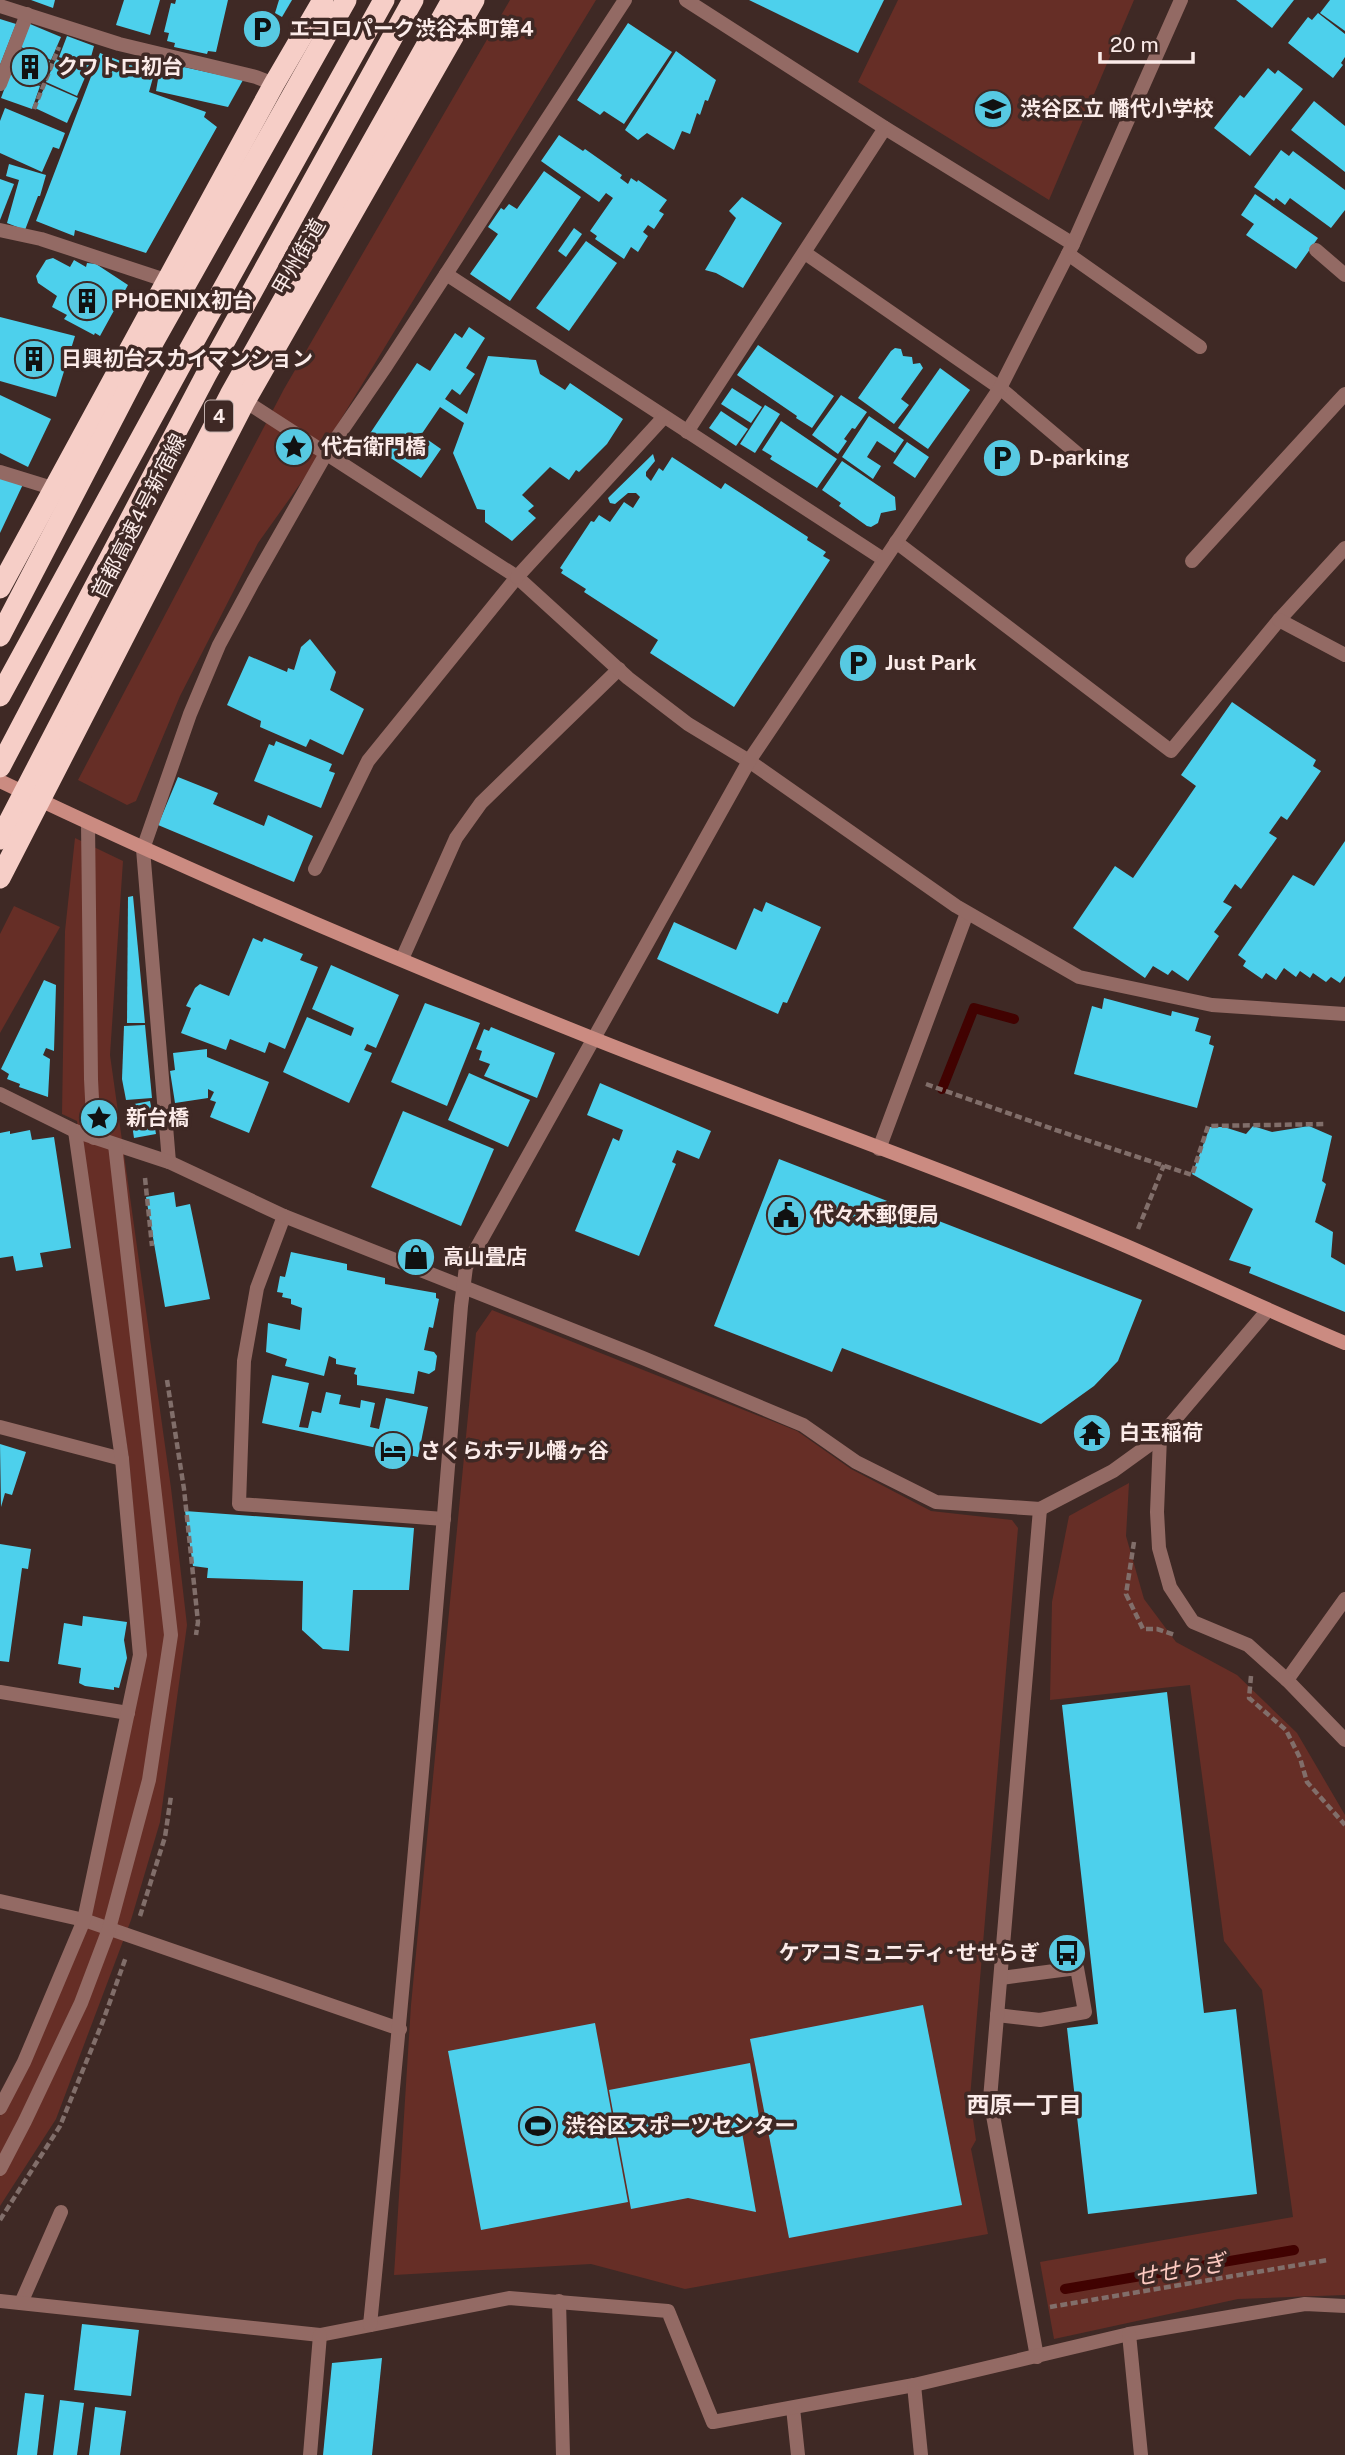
<svg xmlns="http://www.w3.org/2000/svg" width="1345" height="2455" font-family="'Public Sans','Noto Sans JP',sans-serif">
	<style>
		.green { fill: #662e26 }
		.lines { fill: none; stroke-linecap: round; stroke-linejoin: round }
		.stream { stroke: #410201; stroke-width: 10 }
		.building { fill: #4dd0ec }
		.path { stroke: #816e6a; stroke-width: 4.5; stroke-dasharray: 7 3.5; stroke-linecap: butt }
		.lane { stroke: #936a64; stroke-width: 14 }
		.street { stroke: #936a64; stroke-width: 14 }
		.secondary { stroke: #cb8b81; stroke-width: 14 }
		.highway { stroke: #f6cec7; stroke-width: 21 }
		.labels { text-anchor: middle; stroke-width: 7; stroke-linejoin: round; paint-order: stroke }
		.shield { fill: #3f2925; stroke: #c3b1ae; stroke-width: 2 }
		.shield-label { font-size: 19px; font-weight: bold; fill: #fbebe9 }
		.poi-label { font-size: 21px; font-weight: bold; fill: #fbebe9; stroke: #3f2925; text-anchor: start }
		.street-label { font-size: 21px; fill: #fbebe9; stroke: #3f2925 }
		.neighbourhood-label { font-size: 23px; font-weight: bold; fill: #fbebe9; stroke: #3f2925 }
		.water-label { font-size: 23px; font-style: italic; fill: #fdcac1; stroke: #3f2925 }
	</style>
	<rect width="100%" height="100%" fill="#3f2925"/>
	<g class="green">
		<polygon points="510,0 596,0 310,470 258,543 180,696 136,801 127,805 78,780 284,389"/>
		<polygon points="898,0 1134,0 1049,200 858,82"/>
		<polygon points="75,838 123,861 110,1055 171,1488 187,1625 160,1822 131,1920 56,2119 0,2206 0,2116 31,2056 89,1918 145,1657 129,1459 77,1121 62,1114 65,931"/>
		<polygon points="14,906 60,927 0,1033 0,934"/>
		<polygon points="492,1310 797,1431 851,1469 931,1511 1012,1520 1018,1528 970,2098 976,2140 971,2149 988,2234 685,2289 591,2264 394,2275 411,2005 476,1333"/>
		<polygon points="1129,1483 1126,1536 1144,1599 1176,1642 1237,1675 1297,1733 1345,1815 1345,2295 1238,2299 1054,2339 1040,2262 1293,2217 1262,1990 1224,1941 1190,1685 1050,1700 1052,1602 1069,1516"/>
	</g>
	<g class="lines">
		<g class="stream">
			<polyline points="942,1089 974,1008 1014,1019"/>
			<polyline points="1065,2289 1294,2250"/>
		</g>
	</g>
	<g class="building">
		<polygon points="31,0 55,0 53,8"/>
		<polygon points="124,0 160,0 150,35 116,25"/>
		<polygon points="176,0 228,0 216,52 208,51 207,54 174,47 175,43 167,41 169,33 164,32 171,3 175,4"/>
		<polygon points="279,0 292,0 282,17 275,13"/>
		<polygon points="749,0 884,0 858,53"/>
		<polygon points="1236,0 1294,0 1272,28"/>
		<polygon points="1330,0 1345,0 1345,31 1320,13"/>
		<polygon points="1318,13 1345,34 1345,57 1341,63 1343,65 1333,78 1288,43 1308,17 1312,20"/>
		<polygon points="0,19 16,24 0,65"/>
		<polygon points="628,23 672,52 624,124 604,111 600,115 577,100"/>
		<polygon points="30,24 61,37 51,60 21,47"/>
		<polygon points="67,36 94,46 91,57 93,60 89,70 59,57"/>
		<polygon points="20,48 50,61 40,85 10,72"/>
		<polygon points="676,51 716,80 708,101 705,100 700,115 697,113 690,134 682,131 674,150 647,133 638,140 625,130"/>
		<polygon points="100,53 154,74 149,92 206,112 204,117 217,127 146,253 75,230 74,236 36,221"/>
		<polygon points="56,59 87,73 77,96 46,82"/>
		<polygon points="161,62 243,80 228,107 156,91"/>
		<polygon points="1268,68 1275,74 1278,70 1303,89 1250,156 1214,128 1240,95 1244,98"/>
		<polygon points="10,74 40,86 32,109 1,98"/>
		<polygon points="46,84 78,98 67,123 35,108"/>
		<polygon points="1314,101 1345,126 1345,172 1291,130"/>
		<polygon points="5,108 65,133 59,149 53,147 42,172 0,153 0,121"/>
		<polygon points="559,135 583,151 585,149 622,175 620,178 628,184 631,178 637,182 638,180 667,200 659,211 664,214 654,229 648,225 643,232 648,236 638,252 631,247 624,259 595,239 597,236 590,231 613,198 606,193 599,202 541,161"/>
		<polygon points="1281,150 1289,156 1293,151 1345,190 1345,210 1331,228 1290,198 1285,205 1276,198 1274,201 1254,187"/>
		<polygon points="9,164 46,175 40,196 38,196 25,230 7,223 19,180 6,176"/>
		<polygon points="544,171 581,197 510,301 470,274 498,234 488,227 501,208 504,210 509,204 517,209"/>
		<polygon points="0,179 14,184 0,220"/>
		<polygon points="1255,194 1318,238 1296,269 1246,235 1254,224 1241,215"/>
		<polygon points="742,197 782,223 743,288 716,273 705,270 736,218 729,211"/>
		<polygon points="574,228 582,234 566,257 558,251"/>
		<polygon points="586,241 617,263 569,331 536,308"/>
		<polygon points="53,258 70,267 74,260 86,267 87,263 96,264 128,285 100,336 95,333 94,335 64,319 67,315 52,307 57,296 38,283 36,276 46,260"/>
		<polygon points="0,317 75,336 56,397 0,381"/>
		<polygon points="469,327 485,338 466,368 475,374 460,395 452,389 445,399 467,414 488,356 536,360 540,374 565,390 570,383 623,419 607,444 579,472 576,470 569,480 550,467 522,495 534,506 528,511 536,518 512,541 485,522 485,510 477,509 453,453 464,423 440,407 421,435 441,449 421,478 365,441 417,363 430,371 455,333 462,338"/>
		<polygon points="758,345 834,396 812,428 796,418 797,416 737,375"/>
		<polygon points="895,348 901,349 903,356 912,357 913,364 920,363 923,368 901,399 909,405 894,424 858,398 891,351"/>
		<polygon points="940,368 970,390 928,449 898,428"/>
		<polygon points="732,388 762,407 751,423 721,404"/>
		<polygon points="0,395 51,419 28,467 0,453"/>
		<polygon points="841,395 867,412 855,429 852,428 844,439 847,441 838,454 812,435"/>
		<polygon points="765,405 780,414 755,453 740,444"/>
		<polygon points="721,411 748,429 736,446 709,428"/>
		<polygon points="869,416 904,440 895,453 877,441 867,457 881,466 873,479 842,457"/>
		<polygon points="781,421 837,459 817,488 770,459 772,456 762,450"/>
		<polygon points="907,442 929,457 915,478 893,463"/>
		<polygon points="653,454 655,461 646,472 646,476 651,481 659,468 663,471 672,457 721,489 725,483 808,537 807,540 826,552 823,556 830,560 734,707 650,653 658,640 584,592 586,589 561,573 563,570 560,568 591,521 594,522 599,515 610,522 624,502 633,508 640,497 636,493 628,493 615,504 610,503 608,498"/>
		<polygon points="842,461 895,497 896,510 881,513 878,523 871,527 867,526 839,506 841,503 822,490"/>
		<polygon points="0,473 25,480 0,533"/>
		<polygon points="310,639 336,672 330,690 364,709 343,755 310,739 306,747 260,727 261,721 227,705 249,656 287,672 288,668 294,670 301,647"/>
		<polygon points="1232,702 1316,760 1313,766 1321,771 1287,820 1281,816 1269,833 1277,838 1241,889 1235,884 1223,902 1232,907 1214,932 1219,936 1188,981 1172,970 1168,975 1153,966 1145,978 1073,928 1115,866 1133,878 1196,786 1181,775"/>
		<polygon points="276,741 332,764 329,771 335,773 321,808 254,781 269,744 274,746"/>
		<polygon points="178,777 218,793 213,804 264,826 268,815 313,836 294,882 158,825"/>
		<polygon points="1345,841 1345,976 1340,983 1331,977 1326,982 1313,973 1310,978 1300,971 1296,977 1284,968 1276,980 1266,973 1262,979 1243,966 1246,961 1238,955 1293,875 1314,886"/>
		<polygon points="133,896 145,1023 127,1023 128,897"/>
		<polygon points="766,902 821,927 787,1003 783,1002 778,1014 657,959 674,922 736,950 754,908 762,912"/>
		<polygon points="253,938 262,942 264,938 303,954 300,960 318,967 285,1049 269,1042 265,1053 230,1039 226,1050 181,1033 191,1008 186,1006 195,988 200,984 229,996"/>
		<polygon points="331,965 399,995 376,1048 367,1044 364,1050 372,1053 349,1103 283,1072 307,1017 351,1036 354,1028 312,1009"/>
		<polygon points="44,980 56,985 54,1051 46,1048 43,1055 50,1059 48,1097 19,1087 20,1084 7,1079 9,1074 1,1069"/>
		<polygon points="1104,998 1171,1016 1172,1011 1199,1018 1195,1031 1211,1036 1209,1044 1214,1046 1197,1108 1074,1074 1092,1006 1102,1009"/>
		<polygon points="425,1003 480,1023 447,1106 391,1082"/>
		<polygon points="145,1025 152,1098 126,1100 122,1079 124,1026"/>
		<polygon points="491,1027 555,1053 537,1098 484,1076 490,1064 479,1060 482,1051 476,1049 484,1029 489,1031"/>
		<polygon points="207,1049 207,1057 269,1082 249,1133 210,1117 216,1102 210,1100 214,1092 208,1089 208,1098 175,1103 170,1071 175,1070 173,1053"/>
		<polygon points="469,1073 530,1100 508,1147 448,1120"/>
		<polygon points="600,1083 711,1131 699,1159 677,1150 672,1162 676,1164 639,1256 575,1231 613,1138 619,1141 623,1130 587,1115"/>
		<polygon points="150,1101 156,1134 134,1138 129,1105"/>
		<polygon points="403,1111 494,1149 461,1226 371,1187"/>
		<polygon points="1253,1126 1272,1132 1309,1126 1332,1136 1322,1181 1326,1184 1315,1222 1333,1232 1331,1257 1345,1265 1345,1312 1249,1273 1251,1267 1229,1260 1253,1209 1192,1174 1210,1127 1224,1127 1246,1134"/>
		<polygon points="30,1130 32,1140 54,1137 71,1248 40,1253 43,1267 16,1271 13,1256 0,1258 0,1133 10,1131 10,1134"/>
		<polygon points="779,1159 1142,1300 1118,1361 1094,1386 1041,1424 842,1348 832,1372 714,1326"/>
		<polygon points="174,1192 176,1207 190,1204 210,1299 165,1307 146,1197"/>
		<polygon points="291,1252 347,1264 347,1270 385,1278 385,1284 436,1293 436,1298 439,1299 433,1328 429,1327 424,1350 434,1352 437,1356 435,1370 429,1374 418,1371 414,1394 357,1385 357,1375 354,1374 356,1368 336,1364 336,1359 329,1356 324,1376 285,1366 287,1359 266,1352 268,1323 300,1330 302,1308 291,1304 291,1299 282,1297 283,1293 277,1292 280,1276 285,1277"/>
		<polygon points="272,1375 309,1383 299,1427 308,1428 312,1411 321,1413 326,1392 341,1395 339,1404 360,1408 361,1400 375,1403 370,1427 379,1429 386,1398 428,1407 418,1457 262,1423"/>
		<polygon points="0,1444 26,1452 12,1495 5,1493 1,1507"/>
		<polygon points="185,1511 414,1528 409,1590 353,1590 349,1651 323,1649 302,1630 303,1581 207,1578 208,1568 193,1566"/>
		<polygon points="0,1544 31,1549 28,1569 22,1568 9,1662 0,1661"/>
		<polygon points="83,1616 127,1622 124,1640 127,1658 119,1688 114,1687 114,1690 85,1686 79,1683 81,1668 58,1664 64,1623 82,1626"/>
		<polygon points="1167,1692 1204,2013 1236,2009 1257,2194 1088,2214 1067,2028 1098,2024 1062,1705"/>
		<polygon points="923,2005 962,2205 789,2238 750,2039"/>
		<polygon points="595,2023 628,2202 481,2230 448,2051"/>
		<polygon points="750,2063 759,2117 740,2121 756,2212 688,2198 631,2209 609,2090"/>
		<polygon points="82,2324 139,2330 131,2396 74,2390"/>
		<polygon points="382,2358 372,2455 323,2455 332,2363"/>
		<polygon points="25,2393 44,2395 37,2455 17,2455"/>
		<polygon points="60,2400 84,2403 77,2455 53,2455"/>
		<polygon points="95,2407 126,2411 120,2455 89,2455"/>
	</g>
	<g class="lines">
		<g class="path">
			<polyline points="34,109 59,47"/>
			<polyline points="926,1084 1053,1129 1192,1175 1208,1126 1326,1124"/>
			<polyline points="145,1178 152,1246"/>
			<polyline points="1138,1229 1164,1165"/>
			<polyline points="167,1380 184,1489 198,1622 196,1635"/>
			<polyline points="1134,1542 1126,1594 1143,1629 1157,1629 1175,1635"/>
			<polyline points="1251,1676 1249,1698 1286,1730 1300,1758 1307,1782 1345,1825"/>
			<polyline points="140,1916 165,1837 171,1796"/>
			<polyline points="0,2220 60,2126 103,2021 126,1957"/>
			<polyline points="1050,2307 1328,2260"/>
		</g>
		<g class="lane">
			<polyline points="686,0 885,128 1073,244"/>
			<polyline points="0,84 27,14"/>
			<polyline points="1316,250 1345,275"/>
			<polyline points="805,253 1000,388 1079,455"/>
			<polyline points="687,432 885,128"/>
			<polyline points="0,472 52,488"/>
			<polyline points="1192,561 1345,394"/>
			<polyline points="143,849 169,1162"/>
			<polyline points="315,869 368,761 517,577"/>
			<polyline points="402,959 456,838 481,803 619,669"/>
			<polyline points="879,1149 967,913"/>
			<polyline points="284,1216 257,1288 244,1361 239,1504 444,1519"/>
			<polyline points="0,1427 122,1459"/>
			<polyline points="1287,1680 1345,1599"/>
			<polyline points="0,1692 128,1713"/>
			<polyline points="0,1901 84,1920 400,2029"/>
			<polyline points="997,2015 1040,2020 1085,2012 1077,1968 1001,1978"/>
			<polyline points="559,2301 563,2455"/>
			<polyline points="21,2303 61,2212"/>
			<polyline points="1037,2357 990,2099 1040,1509"/>
			<polyline points="793,2408 798,2455"/>
		</g>
		<g class="street">
			<polyline points="0,6 119,44 256,77 274,84"/>
			<polyline points="0,230 41,239 168,281"/>
			<polyline points="1068,254 1200,347"/>
			<polyline points="446,274 883,559"/>
			<polyline points="245,401 517,577 628,678 688,724 749,761 956,906 1079,977 1212,1005 1345,1014"/>
			<polyline points="896,542 1171,751 1279,620 1345,548"/>
			<polyline points="517,577 664,417"/>
			<polyline points="1279,620 1345,655"/>
			<polyline points="88,823 91,1079 94,1138"/>
			<polyline points="143,849 190,714 219,645 253,582 327,452 386,366 625,0"/>
			<polyline points="0,1094 75,1131 169,1162 284,1216 643,1358 803,1425 856,1462 936,1502 1040,1509 1113,1471 1160,1437 1267,1311"/>
			<polyline points="1160,1437 1157,1512 1159,1548 1170,1587 1193,1622 1248,1645 1287,1680 1345,1740"/>
			<polyline points="0,2108 24,2062 84,1920 140,1655 122,1459 75,1131"/>
			<polyline points="0,2169 25,2121 81,2003 109,1929 149,1780 171,1635 115,1145"/>
			<polyline points="0,2301 320,2335 509,2298 668,2311 713,2422 914,2385 1129,2334 1305,2304 1345,2306"/>
			<path d="M370,2325C404,1985 434,1646 461,1306L466,1267L749,761L1000,388L1073,244L1181,0"/>
			<polyline points="1129,2334 1141,2455"/>
			<polyline points="914,2385 921,2455"/>
			<polyline points="310,2455 320,2335"/>
		</g>
		<path class="secondary" d="M0,781C194,874 392,958 592,1038C768,1108 949,1170 1124,1245C1198,1277 1271,1312 1345,1343"/>
		<g class="highway">
			<polyline points="0,588 274,84 323,0"/>
			<polyline points="0,636 146,355 346,0"/>
			<polyline points="0,696 183,361 384,0"/>
			<polyline points="0,767 206,375 413,0"/>
			<polyline points="0,839 230,395 452,0"/>
			<polyline points="0,878 245,401 474,0"/>
		</g>
	</g>
	<defs>
		<g id="parking-disc" transform="scale(2.0125)"><circle r="9.5" fill="#57c9e2" stroke="#3f2925"/><path d="M-3.5-5.5H1a3.5 3.5 0 0 1 0 7H-1V5.5H-3.5ZM-1-3.4V-.6H.8a1.4 1.4 0 0 0 0-2.8Z" fill="#111"/></g>
		<g id="building-disc" transform="scale(2.0125)"><circle r="9.5" fill="#57c9e2" stroke="#3f2925"/><path d="M-4-6H4V6H1V3H-1V6H-4ZM-2.5-4.3h1.7v1.8h-1.7ZM.8-4.3h1.7v1.8H.8ZM-2.5-1h1.7V.8h-1.7ZM.8-1h1.7V.8H.8Z" fill="#111"/></g>
		<g id="school-disc" transform="scale(2.0125)"><circle r="9.5" fill="#57c9e2" stroke="#3f2925"/><path d="M0-5L7-2L0 1L-7-2ZM-4 1L0 2.5L4 1V4Q0 6-4 4Z" fill="#111"/></g>
		<g id="sight-disc" transform="scale(2.0125)"><circle r="9.5" fill="#57c9e2" stroke="#3f2925"/><path d="M0-6L1.8-2.2L6-1.7L2.9 1.2L3.7 5.4L0 3.3L-3.7 5.4L-2.9 1.2L-6-1.7L-1.8-2.2Z" fill="#111"/></g>
		<g id="civic-disc" transform="scale(2.0125)"><circle r="9.5" fill="#57c9e2" stroke="#3f2925"/><path d="M-.6-6.5H3V-4.5H.6V-3L4-1V1h2V6H-6V1h2V-1L-.6-3ZM-1.2 2.5V6h2.4V2.5Z" fill="#111"/></g>
		<g id="shop-disc" transform="scale(2.0125)"><circle r="9.5" fill="#57c9e2" stroke="#3f2925"/><path d="M-5-2.5h2.3a2.7 3.5 0 0 1 5.4 0H5L5.5 6h-11ZM-1.5-2.5h3a1.5 2.3 0 0 0-3 0Z" fill="#111"/></g>
		<g id="temple-disc" transform="scale(2.0125)"><circle r="9.5" fill="#57c9e2" stroke="#3f2925"/><path d="M0-6L5-2H3V0L6.5 2.5H4V6H1.5V3h-3V6H-4V2.5H-6.5L-3 0V-2H-5Z" fill="#111"/></g>
		<g id="hotel-disc" transform="scale(2.0125)"><circle r="9.5" fill="#57c9e2" stroke="#3f2925"/><path d="M-6-4.5h1.5V1H6V5H4.5V3h-9V5H-6ZM-4 0a1.8 1.8 0 1 1 3.6 0ZM.5 0V-2.5h3Q6-2.5 6 0Z" fill="#111"/></g>
		<g id="bus-disc" transform="scale(2.0125)"><circle r="9.5" fill="#57c9e2" stroke="#3f2925"/><path d="M-5-6H5V4H4V6H2V4H-2V6H-4V4H-5ZM-3.5-4V0h7V-4ZM-3.5 1.2v1.5H-2V1.2ZM2 1.2v1.5H3.5V1.2Z" fill="#111"/></g>
		<g id="stadium-disc" transform="scale(2.0125)"><circle r="9.5" fill="#57c9e2" stroke="#3f2925"/><path d="M0-5a6.5 5 0 1 0 0 10a6.5 5 0 1 0 0-10ZM-3.5-1.8h7v3.6h-7Z" fill="#111"/></g>
	</defs>
	<g fill-rule="evenodd">
		<use href="#parking-disc" x="262" y="29"/>
		<use href="#building-disc" x="30" y="67"/>
		<use href="#school-disc" x="993" y="109"/>
		<use href="#building-disc" x="87" y="301"/>
		<use href="#building-disc" x="34" y="359"/>
		<use href="#sight-disc" x="294" y="447"/>
		<use href="#parking-disc" x="1002" y="458"/>
		<use href="#parking-disc" x="858" y="663"/>
		<use href="#sight-disc" x="99" y="1118"/>
		<use href="#civic-disc" x="786" y="1215"/>
		<use href="#shop-disc" x="416" y="1257"/>
		<use href="#temple-disc" x="1092" y="1433"/>
		<use href="#hotel-disc" x="393" y="1451"/>
		<use href="#bus-disc" x="1067" y="1953"/>
		<use href="#stadium-disc" x="538" y="2126"/>
	</g>
	<g class="labels">
		<rect class="shield" x="205" y="400.5" width="28" height="31" rx="5"/>
		<g class="shield-label">
			<text x="219" y="423">4</text>
		</g>
		<g class="poi-label">
			<text x="289" y="36">エコロパーク渋谷本町第4</text>
			<text x="57" y="74">クワトロ初台</text>
			<text x="1020" y="116">渋谷区立 幡代小学校</text>
			<text x="114" y="308">PHOENIX初台</text>
			<text x="61" y="366">日興初台スカイマンション</text>
			<text x="321" y="454">代右衛門橋</text>
			<text x="1029" y="465">D-parking</text>
			<text x="885" y="670">Just Park</text>
			<text x="126" y="1125">新台橋</text>
			<text x="813" y="1222">代々木郵便局</text>
			<text x="443" y="1264">高山畳店</text>
			<text x="1119" y="1440">白玉稲荷</text>
			<text x="420" y="1458">さくらホテル幡ヶ谷</text>
			<text x="1040" y="1960" text-anchor="end">ケアコミュニティ･せせらぎ</text>
			<text x="565" y="2133">渋谷区スポーツセンター</text>
		</g>
		<g class="street-label">
			<text transform="translate(299 257) rotate(-60)" y="7">甲州街道</text>
			<text transform="translate(139 516) rotate(-63)" y="7">首都高速4号新宿線</text>
		</g>
		<g class="neighbourhood-label">
			<text x="1024" y="2113">西原一丁目</text>
		</g>
		<g class="water-label">
			<text transform="translate(1180 2270) rotate(-10)" y="8">せせらぎ</text>
		</g>
	</g>
	<path d="M1100 52v10h93v-10" fill="none" stroke="#fbebe9" stroke-width="3.5"/>
	<text x="1110" y="52" font-size="21" fill="#fbebe9" stroke="#3f2925" stroke-width="5" paint-order="stroke">20 m</text>
</svg>
